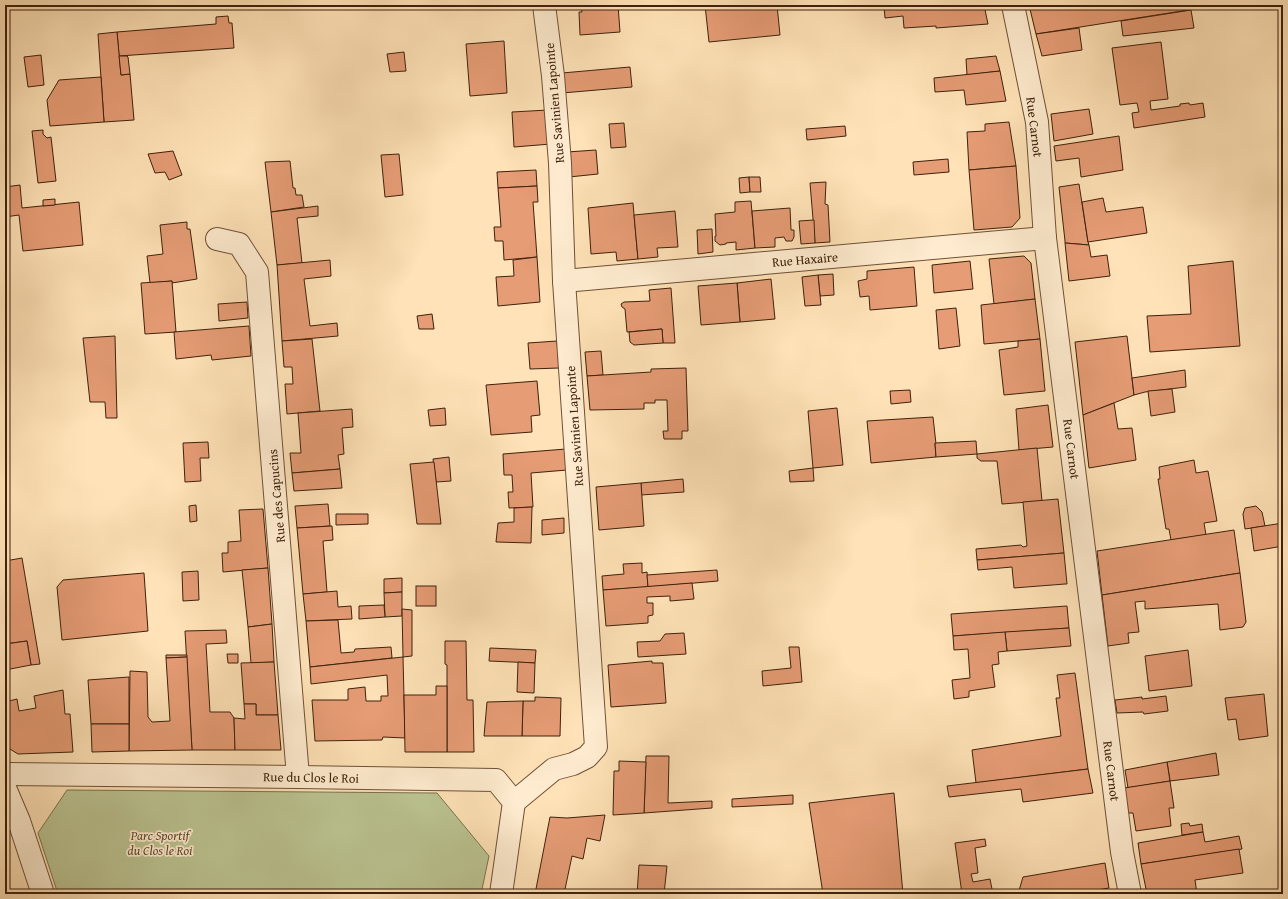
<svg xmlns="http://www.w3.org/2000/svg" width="1288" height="899" font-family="'Gentium Book Plus',serif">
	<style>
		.green { fill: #bbc492; stroke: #7c724f }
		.building { fill: #e69c75; stroke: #3e210c }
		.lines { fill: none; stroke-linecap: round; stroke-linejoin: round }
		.street-casing { stroke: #6e5137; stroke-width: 24 }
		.street { stroke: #ffecd0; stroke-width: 22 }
		.labels { text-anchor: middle; stroke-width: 3.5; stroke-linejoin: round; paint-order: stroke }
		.street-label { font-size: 13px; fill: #3e210c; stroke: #ffecd0 }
		.park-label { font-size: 13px; font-style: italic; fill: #5d4a2e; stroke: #ffecd0 }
	</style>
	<rect width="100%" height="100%" fill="#ffe2b7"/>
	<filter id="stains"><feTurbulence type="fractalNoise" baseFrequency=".005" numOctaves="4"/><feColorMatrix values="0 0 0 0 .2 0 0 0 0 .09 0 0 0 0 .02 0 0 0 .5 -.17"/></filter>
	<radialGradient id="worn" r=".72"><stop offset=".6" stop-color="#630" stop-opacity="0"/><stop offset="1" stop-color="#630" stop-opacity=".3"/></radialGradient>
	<polygon class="green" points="67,790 437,793 489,856 481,894 58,894 38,833"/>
	<g class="building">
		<polygon points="381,5 407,5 407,8 382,8"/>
		<polygon points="581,5 618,5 620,32 580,35 579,12 582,12"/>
		<polygon points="705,5 777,5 780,35 709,42"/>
		<polygon points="915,5 984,5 988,24 936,28 936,26 904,28 903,16 885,18 884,7"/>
		<polygon points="1029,5 1220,5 1036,34"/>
		<polygon points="1191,10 1194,28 1123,36 1121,21"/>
		<polygon points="228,16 229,23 232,23 234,48 119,56 117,32 216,24 216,17"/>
		<polygon points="1079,28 1082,50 1042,56 1036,34"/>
		<polygon points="117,32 121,75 130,74 134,120 104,122 98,34"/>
		<polygon points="504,41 507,93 470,96 466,44"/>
		<polygon points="1161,42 1168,99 1150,101 1151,110 1180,106 1180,104 1189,103 1190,105 1203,103 1205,117 1134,128 1132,113 1139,112 1137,103 1120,105 1112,48"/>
		<polygon points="404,52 406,71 390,72 387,54"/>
		<polygon points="41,55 44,85 28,87 24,57"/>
		<polygon points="119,56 127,56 128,57 130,74 121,75"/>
		<polygon points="996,56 1000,71 967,75 966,59"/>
		<polygon points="630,67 632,87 562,93 562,73"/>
		<polygon points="1000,71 1006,101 966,105 964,90 935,92 934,78"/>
		<polygon points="101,77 104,122 50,126 47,100 59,80"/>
		<polygon points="1089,109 1093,134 1054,141 1051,114"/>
		<polygon points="548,110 551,144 514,147 512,112"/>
		<polygon points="1009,122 1016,166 969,170 967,132 985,131 985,124"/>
		<polygon points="624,123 626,147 611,148 609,124"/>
		<polygon points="845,126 846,136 807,140 806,129"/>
		<polygon points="43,130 43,134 47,138 51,137 56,181 38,183 32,131"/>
		<polygon points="1119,136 1123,170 1081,177 1079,158 1056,161 1054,146"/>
		<polygon points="596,150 598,174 569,177 567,152"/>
		<polygon points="173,151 182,175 169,180 165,172 155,173 148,154"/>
		<polygon points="399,154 403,195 385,197 381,155"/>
		<polygon points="948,159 949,172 914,175 913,162"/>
		<polygon points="290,161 293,188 295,188 296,195 302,195 304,207 271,212 265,162"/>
		<polygon points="1016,166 1020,218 1012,227 974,230 969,170"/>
		<polygon points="536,170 537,186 498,188 497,172"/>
		<polygon points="749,177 750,192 740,193 739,178"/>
		<polygon points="749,177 760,177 761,192 750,192"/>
		<polygon points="826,182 825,204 828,205 830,242 815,243 810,183"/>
		<polygon points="1079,184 1088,242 1089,245 1065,243 1065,241 1059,187"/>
		<polygon points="20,185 22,208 79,202 83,245 23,251 19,215 5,217 5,187"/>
		<polygon points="537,186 538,202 533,202 537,257 504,260 503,241 495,241 494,227 501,227 498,188"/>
		<polygon points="1103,198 1106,212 1143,207 1147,233 1088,242 1082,202"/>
		<polygon points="55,199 55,205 43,206 43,200"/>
		<polygon points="751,201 755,248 736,250 736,242 726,243 726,244 720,245 715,241 715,236 716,236 715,214 735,212 735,202"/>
		<polygon points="633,203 638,259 617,261 616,252 591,254 588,208"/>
		<polygon points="318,206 318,216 297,218 302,263 277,265 271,212"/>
		<polygon points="790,208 791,230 794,230 794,237 792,241 786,241 784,237 775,238 775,247 755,248 752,211"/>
		<polygon points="675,211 678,247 657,248 658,257 638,259 634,215"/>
		<polygon points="814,220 815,243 801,244 799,221"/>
		<polygon points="187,222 187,229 190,229 197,279 172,283 172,281 150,283 147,256 163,254 160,225"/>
		<polygon points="712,229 713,252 698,254 697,230"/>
		<polygon points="1065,243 1089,245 1091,257 1107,255 1110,276 1069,281"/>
		<polygon points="1024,256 1031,263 1035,299 994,304 989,259"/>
		<polygon points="537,257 540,302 498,306 496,277 514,276 513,260"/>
		<polygon points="330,260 331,276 304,279 310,326 337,323 338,336 282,341 277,265"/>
		<polygon points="970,261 973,289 934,293 932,265"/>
		<polygon points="1233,261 1240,346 1150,352 1147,316 1191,314 1188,266"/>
		<polygon points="914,267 917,306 870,310 869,296 860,297 858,281 867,279 867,271"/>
		<polygon points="833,274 834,295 820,296 818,275"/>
		<polygon points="818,275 821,305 805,306 802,277"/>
		<polygon points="771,279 775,319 740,322 737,283"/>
		<polygon points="172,281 176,332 145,334 141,283"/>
		<polygon points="737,283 740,322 701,325 698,286"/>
		<polygon points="671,288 675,343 663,343 662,329 627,332 625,309 622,307 621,304 624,302 650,301 649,290"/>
		<polygon points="1035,299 1040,339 984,344 981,305"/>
		<polygon points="247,302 248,318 219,321 218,304"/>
		<polygon points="956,308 960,346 939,349 936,310"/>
		<polygon points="432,314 434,329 419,329 417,316"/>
		<polygon points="249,326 251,356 212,360 211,355 176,359 174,332"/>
		<polygon points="662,329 663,343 634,345 630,342 629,332"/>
		<polygon points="115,336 117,418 106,418 105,402 90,402 83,338"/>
		<polygon points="1127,336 1134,395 1083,415 1075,342"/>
		<polygon points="312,339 320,411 287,414 285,384 293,384 292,367 284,367 282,341"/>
		<polygon points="1040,339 1045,391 1004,395 999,350 1018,347 1018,341"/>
		<polygon points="557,341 559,368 530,369 528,343"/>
		<polygon points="601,351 603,375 587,376 585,352"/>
		<polygon points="686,368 688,431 682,431 682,439 664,439 663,431 668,431 667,400 655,400 655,403 644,403 644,409 590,410 587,376 651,372 651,369"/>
		<polygon points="1185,370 1186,387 1145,392 1134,395 1132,378"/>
		<polygon points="537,381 540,415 531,416 532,432 491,435 486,385"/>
		<polygon points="1172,389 1175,412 1151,416 1148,391"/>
		<polygon points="910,390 911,402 891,404 890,391"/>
		<polygon points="1114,403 1118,429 1132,428 1136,460 1089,468 1083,415"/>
		<polygon points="1048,405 1053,447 1019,450 1016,409"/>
		<polygon points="445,408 446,425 430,426 428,410"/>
		<polygon points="837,408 843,465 813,468 808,411"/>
		<polygon points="352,409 353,427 342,428 344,454 338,455 340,469 292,473 290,453 301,453 298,413"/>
		<polygon points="933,417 936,444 935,443 936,457 871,463 867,421"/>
		<polygon points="976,441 977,454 936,457 935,443"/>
		<polygon points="208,442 209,458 200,458 201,481 185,482 183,443"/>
		<polygon points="1037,448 1042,501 1002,504 997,461 981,461 977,458 977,454"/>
		<polygon points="566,449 567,470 531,473 533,507 509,508 508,492 513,492 512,475 504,475 503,454"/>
		<polygon points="449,457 451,481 436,482 433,459"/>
		<polygon points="1194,460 1196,473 1208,471 1217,521 1204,523 1206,535 1171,540 1169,529 1166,529 1158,479 1160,479 1159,467"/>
		<polygon points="434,462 441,524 417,524 410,464"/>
		<polygon points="813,468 814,481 790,482 789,471"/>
		<polygon points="340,469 342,488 294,491 292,473"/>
		<polygon points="683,479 684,492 641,495 641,483"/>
		<polygon points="5,482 6,530 5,530"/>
		<polygon points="641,483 644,526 599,530 596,487"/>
		<polygon points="1058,499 1064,553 977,560 976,549 1021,545 1023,547 1027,546 1023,502"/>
		<polygon points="328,504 330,526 297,528 295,506"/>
		<polygon points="196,505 197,521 190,522 189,506"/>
		<polygon points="1256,506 1262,512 1265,526 1245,529 1243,514 1245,508"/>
		<polygon points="532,507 531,543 496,542 498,523 514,522 514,508"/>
		<polygon points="263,509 268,568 223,572 222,553 228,553 228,542 241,541 239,510"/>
		<polygon points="336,514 368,514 368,524 336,525"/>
		<polygon points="564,518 564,533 542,535 542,520"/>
		<polygon points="1283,523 1283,546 1254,551 1251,528"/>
		<polygon points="332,526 333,540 323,541 327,592 303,594 297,528"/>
		<polygon points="1234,530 1240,573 1102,595 1097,551"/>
		<polygon points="1064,553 1067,584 1065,584 1014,588 1012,567 978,570 977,560"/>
		<polygon points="22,558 40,664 31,665 27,641 5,644 5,561"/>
		<polygon points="642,563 642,573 647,572 648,587 603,590 602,576 624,574 623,564"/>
		<polygon points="268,568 272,624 248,627 242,570"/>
		<polygon points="717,570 718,581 648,587 647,575"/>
		<polygon points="198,571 199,600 183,601 182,572"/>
		<polygon points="144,573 148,631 62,640 57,587 63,580"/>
		<polygon points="1240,573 1246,622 1243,627 1220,630 1218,604 1145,609 1145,601 1135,602 1139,632 1128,633 1129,643 1108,646 1102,595"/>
		<polygon points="402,578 402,592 384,593 384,579"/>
		<polygon points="692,583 694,599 670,601 670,596 647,597 647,603 653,603 653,615 648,616 648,623 606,626 603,590"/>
		<rect x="416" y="586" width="20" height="20"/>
		<polygon points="337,591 338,607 351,606 352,619 306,621 303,594"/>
		<polygon points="402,592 402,616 385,617 384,593"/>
		<polygon points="384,605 385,617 359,619 359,606"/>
		<polygon points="1067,606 1069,628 953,636 951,614"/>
		<polygon points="402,609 412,610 412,656 403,657"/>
		<polygon points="338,620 341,653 354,652 355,649 391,647 392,658 310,667 306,621"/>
		<polygon points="272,624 274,662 251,663 248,627"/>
		<polygon points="1069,628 1071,646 1007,651 1005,632"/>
		<polygon points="226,630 227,643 206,644 210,712 230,712 234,718 235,750 192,750 185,631"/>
		<polygon points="1005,632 1007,651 998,652 999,664 992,665 995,687 969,691 969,697 954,699 952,680 970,678 968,649 954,650 953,636"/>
		<polygon points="684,633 686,654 638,657 637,642 660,641 665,634"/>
		<polygon points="27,641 31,665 5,670 5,644"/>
		<polygon points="445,641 466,641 467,700 473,700 474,752 447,752 447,665 445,664"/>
		<polygon points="789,647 799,647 802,682 763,686 762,671 791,668"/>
		<polygon points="490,648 536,650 535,663 489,661"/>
		<polygon points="1188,650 1192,686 1149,691 1145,656"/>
		<polygon points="227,654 238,654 238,663 228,663"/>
		<polygon points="166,655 187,655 187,657 166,658"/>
		<polygon points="187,657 192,750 129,751 130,671 147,672 148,717 152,722 170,721 166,658"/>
		<polygon points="403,657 405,738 383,737 382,740 315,741 312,700 348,700 348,689 365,687 366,701 381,701 381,696 388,696 387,675 311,684 310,667"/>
		<polygon points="652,661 652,663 663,663 666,703 611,707 608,665"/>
		<polygon points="274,662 278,715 256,715 256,704 244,704 241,663"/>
		<polygon points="518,662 535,663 534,693 517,692"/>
		<polygon points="1075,673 1088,769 976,783 972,750 1061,736 1056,698 1060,698 1057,675"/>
		<polygon points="129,677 129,724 91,724 88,680"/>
		<polygon points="436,686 447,686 447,752 405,752 404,695 436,695"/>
		<polygon points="63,690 65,714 70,714 73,752 18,754 5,746 5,702 17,699 19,711 36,708 34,696"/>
		<polygon points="1264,694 1268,736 1239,740 1236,719 1228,720 1225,698"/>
		<polygon points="1166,696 1168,711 1144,714 1143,712 1117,713 1115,700 1142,697 1142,699"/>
		<polygon points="535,697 561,698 560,736 522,736 523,701 535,701"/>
		<polygon points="523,701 522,736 484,736 487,702"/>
		<polygon points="244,704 256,704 256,715 278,715 281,750 235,750 234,718 245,719"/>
		<polygon points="91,724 129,724 129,751 92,752"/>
		<polygon points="1216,753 1219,775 1170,781 1167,762"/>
		<polygon points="646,756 669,756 668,803 712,801 712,808 644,813"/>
		<polygon points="619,761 646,762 644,813 613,815 614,771 619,771"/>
		<polygon points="1167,762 1170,781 1128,788 1125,770"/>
		<polygon points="1088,769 1093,793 1023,802 1021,789 949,797 947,786"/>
		<polygon points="1170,781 1174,808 1169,808 1171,826 1136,831 1133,813 1127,813 1124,788"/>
		<polygon points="894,793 903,894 823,894 809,803"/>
		<polygon points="793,795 793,804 732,807 732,799"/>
		<polygon points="605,815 600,841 587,838 583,859 572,856 564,894 535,894 550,817 567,818"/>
		<polygon points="1189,823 1190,826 1202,824 1203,832 1182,835 1181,824"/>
		<polygon points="1203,832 1205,842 1239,836 1242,849 1141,864 1138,843"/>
		<polygon points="985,839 986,846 975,848 978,873 971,874 973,882 990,879 993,894 962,894 955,843"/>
		<polygon points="1239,849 1243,873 1195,880 1197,894 1147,894 1141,864"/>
		<polygon points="1105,863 1109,888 1074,894 1029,894 1028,893 1018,894 1023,877"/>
		<polygon points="639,865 667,866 664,894 637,894"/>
	</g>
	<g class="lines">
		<g class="street-casing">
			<g id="street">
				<polyline points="1013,5 1037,122 1045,238 1122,852 1130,894"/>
				<polyline points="217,239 239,244 257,272 298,777"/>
				<polyline points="564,281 1045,238"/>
				<polyline points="5,774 298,777 496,780 514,802 501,894"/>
				<polyline points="5,788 19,821 43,894"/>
				<polyline points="514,802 554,769 573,764 587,757 596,747 564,281 560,163 553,76 544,5"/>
			</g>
		</g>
		<use href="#street" class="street"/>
	</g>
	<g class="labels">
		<g class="street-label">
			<text transform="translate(554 103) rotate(-95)" y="5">Rue Savinien Lapointe</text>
			<text transform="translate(1035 127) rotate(83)" y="5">Rue Carnot</text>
			<text transform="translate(805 259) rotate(-5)" y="5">Rue Haxaire</text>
			<text transform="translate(574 426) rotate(-94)" y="5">Rue Savinien Lapointe</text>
			<text transform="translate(1072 449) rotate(83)" y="5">Rue Carnot</text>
			<text transform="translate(276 496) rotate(-95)" y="5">Rue des Capucins</text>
			<text transform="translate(1112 771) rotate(83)" y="5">Rue Carnot</text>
			<text transform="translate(311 777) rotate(1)" y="5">Rue du Clos le Roi</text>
		</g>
		<g class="park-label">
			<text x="160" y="840">Parc Sportif<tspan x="160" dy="15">du Clos le Roi</tspan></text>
		</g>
	</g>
	<rect width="1288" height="899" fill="none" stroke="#ffe2b7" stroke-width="20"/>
	<rect x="6" y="6" width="1276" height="887" fill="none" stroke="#3e210c" stroke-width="2"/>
	<rect x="10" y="10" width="1268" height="879" fill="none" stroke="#3e210c"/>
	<rect width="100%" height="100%" filter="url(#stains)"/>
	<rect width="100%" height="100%" fill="url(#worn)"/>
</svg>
